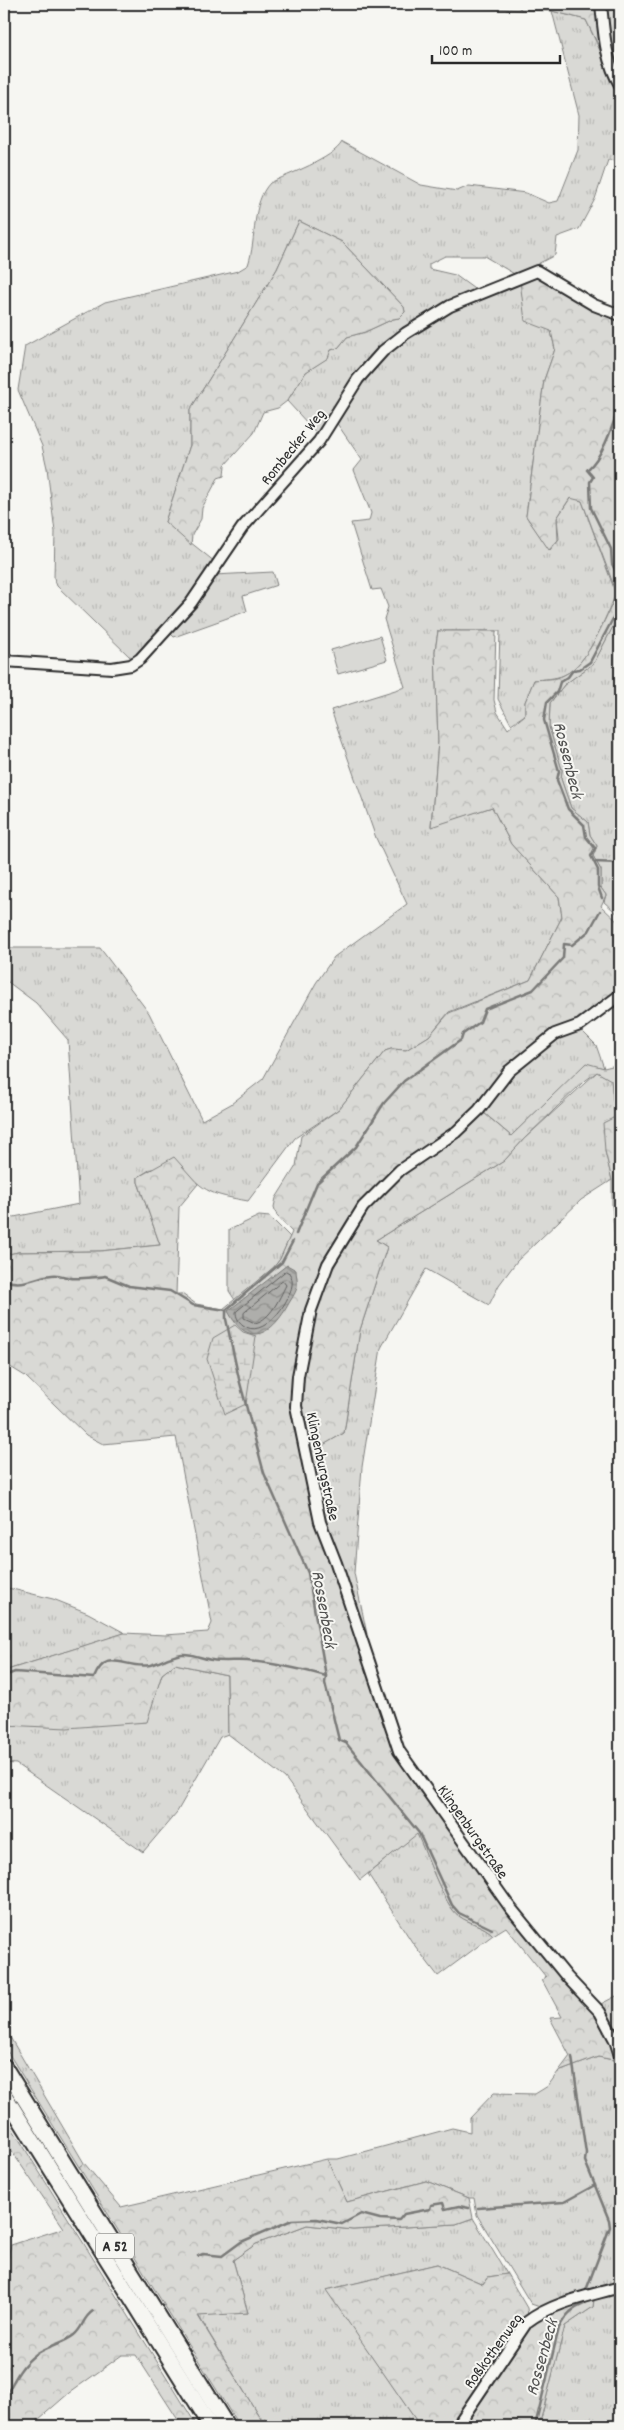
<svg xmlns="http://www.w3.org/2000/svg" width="624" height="2430" font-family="Dekko,sans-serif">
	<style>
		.grass { fill: url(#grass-tufts); stroke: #828280 }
		.forest { fill: url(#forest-crowns); stroke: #828280 }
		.wetland { fill: url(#wetland-marsh); stroke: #828280 }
		.pitch { fill: #d9d9d5; stroke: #828280 }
		.water { fill: url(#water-waves); stroke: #7a7a78 }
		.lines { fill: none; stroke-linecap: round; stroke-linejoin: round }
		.shore { stroke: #5f5f5e; stroke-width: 1 }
		.stream { stroke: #7a7a78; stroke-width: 2.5 }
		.minor-casing { stroke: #2b2b2b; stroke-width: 14 }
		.highway-casing { stroke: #2b2b2b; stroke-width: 18 }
		.minor { stroke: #f6f6f2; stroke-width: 10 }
		.highway { stroke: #f6f6f2; stroke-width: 14 }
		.labels { text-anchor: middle; stroke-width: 4; stroke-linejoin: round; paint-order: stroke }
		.shield { fill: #f6f6f2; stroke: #686867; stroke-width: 1 }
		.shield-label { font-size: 15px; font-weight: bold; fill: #2b2b2b }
		.street-label { font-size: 16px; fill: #2b2b2b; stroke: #f6f6f2 }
		.water-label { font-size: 18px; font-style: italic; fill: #525251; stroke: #f6f6f2 }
	</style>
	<defs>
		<pattern id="grass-tufts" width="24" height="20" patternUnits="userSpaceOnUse" patternTransform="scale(1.25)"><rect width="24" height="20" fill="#d9d9d5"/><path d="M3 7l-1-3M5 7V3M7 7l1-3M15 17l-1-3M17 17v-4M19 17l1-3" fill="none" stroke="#babab7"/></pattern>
		<pattern id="forest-crowns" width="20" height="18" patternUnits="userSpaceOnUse" patternTransform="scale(1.25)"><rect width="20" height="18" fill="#d9d9d5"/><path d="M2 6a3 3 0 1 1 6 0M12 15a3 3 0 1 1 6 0" fill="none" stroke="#babab7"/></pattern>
		<pattern id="wetland-marsh" width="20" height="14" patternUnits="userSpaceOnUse" patternTransform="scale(1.25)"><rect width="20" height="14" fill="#d9d9d5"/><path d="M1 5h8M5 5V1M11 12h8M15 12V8" fill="none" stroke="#babab7"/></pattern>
		<pattern id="water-waves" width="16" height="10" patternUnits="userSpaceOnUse" patternTransform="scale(1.25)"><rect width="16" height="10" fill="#aeaeab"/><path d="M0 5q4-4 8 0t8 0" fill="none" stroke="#8e8e8b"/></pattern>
	</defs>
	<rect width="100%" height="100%" fill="#f6f6f2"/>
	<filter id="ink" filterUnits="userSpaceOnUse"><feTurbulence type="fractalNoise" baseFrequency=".02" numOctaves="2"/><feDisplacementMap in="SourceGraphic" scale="10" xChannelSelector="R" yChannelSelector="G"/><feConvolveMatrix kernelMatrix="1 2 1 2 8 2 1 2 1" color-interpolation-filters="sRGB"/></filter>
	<g filter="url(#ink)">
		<g class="grass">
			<path d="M514,4H550L552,11L586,20L602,55L612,81L620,95V161L608,160L595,199L579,229L557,237L555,255L516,275L484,256H445L429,264V269L455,275L477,291L374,356L370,357L356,372L357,376L320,437L287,401L306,372L327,358L331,350L338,348L347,337L365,332L393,319L399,318L405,312L404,307L342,242L299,221L277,269L190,410V445L165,522L215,562L198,588L164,629H159L146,642V648L136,657H130L57,586L54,578L55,532L47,468L42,446L18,390L25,346L105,302L238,271L248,265C257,239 251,203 270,183C288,174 333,159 342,142L421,185L457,191L469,186L526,193L549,203L558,201L578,150L579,115L552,11L522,10Z"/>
			<polygon points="604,4 620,4 620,74 608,55"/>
			<path d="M520,281L551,331L555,349L544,380L526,516L550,550L559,539L557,518L571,497L582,501L616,594C605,617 589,664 564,675C555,679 544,679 534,680L525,702V715L511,724L498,699L500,631H438L435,651L438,742L431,826L492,807L511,844L559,897L562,917L530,980L449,1012L429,1036L406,1050L391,1049L385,1051L339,1109L295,1138L248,1201C210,1194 207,1194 180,1166L151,1169L138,1177V1182L160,1245L100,1251L18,1252L4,1255V1219L79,1204L68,1040L36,1003L4,979V948H100L149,1013L202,1120L231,1104L263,1079L316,983L334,957L407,904L376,838L331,710L405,687L384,619L388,607L381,589L372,590L351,523L369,521L371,513L354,470L362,460L336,422C344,408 352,392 362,379C402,327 462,306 520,281Z"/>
			<polygon points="273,572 277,585 243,596 247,611 174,637 170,633 214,575"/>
			<polygon points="620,613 620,916 604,902 606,895 601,888 601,870 593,856 597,846 590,835 588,822 571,808 561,779 562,770 549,727 550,703 564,685 594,663"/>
			<path d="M579,1028L596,1045L604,1068L586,1064L511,1136L483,1112C509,1077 537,1043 579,1028Z"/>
			<polygon points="597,1072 611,1079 615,1117 605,1151 612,1180 581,1200 517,1261 499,1285 489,1305 426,1269 381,1348 362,1467 354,1573 367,1634 363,1634 323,1521 310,1452 344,1433 360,1330 387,1247 376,1240 504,1161 524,1139"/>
			<polygon points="259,1216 270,1217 290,1237 280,1259 274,1267 235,1300 229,1291 229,1230"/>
			<polygon points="4,1587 53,1599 88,1613 125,1633 4,1671"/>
			<polygon points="175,1664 227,1675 228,1734 220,1737 177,1812 143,1852 16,1764 4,1763 4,1725 146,1722 162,1674"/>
			<path d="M417,1833C426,1852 444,1906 459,1916C470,1924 484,1925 493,1935L438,1976L412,1942L368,1874Z"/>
			<polygon points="620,1994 620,2046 599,2005"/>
			<polygon points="4,2027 84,2163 79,2167 4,2046"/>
			<polygon points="598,2057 619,2061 620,2073 620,2284 543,2308 531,2304 477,2215 474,2198 469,2198 426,2181 347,2202 327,2159 338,2159 452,2128 470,2132 470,2118 494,2093 535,2094 548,2086 558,2072"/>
			<polygon points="473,2218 507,2274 488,2277 483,2284 437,2264 327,2290 420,2426 265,2426 198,2315 248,2313 233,2260 256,2244 307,2225 353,2230 456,2224"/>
			<polygon points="620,2292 620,2426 539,2426 565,2326 593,2307 594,2299"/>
		</g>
		<g class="forest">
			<polygon points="418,4 514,4 522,10"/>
			<polygon points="550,4 598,4 603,55 586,20 552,11"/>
			<polygon points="299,221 342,242 404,307 405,312 399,318 393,319 365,332 347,337 338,348 331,350 328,358 306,372 287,401 278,408 263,412 254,433 225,465 224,476 218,478 202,508 201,519 192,535 191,545 165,522 190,445 190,410 277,269"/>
			<path d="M536,278C567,290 589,308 620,320V613L594,663L564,685L550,703L549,727L562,770L561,779L571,808L588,822L590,835L597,846L593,856L601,870V888L606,895L601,906L620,924V991L577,1022L555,1030L478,1108L511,1136L586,1063L604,1068L620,1064V1330L617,1320L619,1288L612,1205V1180L605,1151L603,1123L615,1117L611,1080L597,1072L582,1083L524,1139L504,1161L376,1240L387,1247L360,1330L344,1433L304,1456L333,1563L395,1752L597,2014L609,2035L619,2061L598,2057L558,2072L570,2056L550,2018L562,2017L542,1980L546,1977L506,1927L493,1935C484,1925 470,1924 459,1916C444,1906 426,1852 417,1834L360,1880L285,1778L228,1734L227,1675L175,1664L162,1674L147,1722L67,1728L4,1725V1671L124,1633L165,1635L208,1632L212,1623L176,1437L103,1444L86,1435L25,1376L4,1363V1255L18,1252L100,1251L160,1245L138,1182V1177L174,1157L198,1184L179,1207L176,1294H182L196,1304L223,1309L274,1267L280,1259L292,1232L277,1216L274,1207L276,1198L296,1166L301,1136L339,1109L385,1051L391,1049L406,1050L429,1036L449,1013L530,980L562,917L559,897L511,844L492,807L431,827L438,742L435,651L438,631H496L494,700L497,712L508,729L525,715V702L534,680C544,679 555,680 564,675C589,664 605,617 617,594L582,501L570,498L557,518L558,540L549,550L526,516L544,380L555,349L551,331L525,321L520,281Z"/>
			<polygon points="4,2115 197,2426 182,2426 136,2355 122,2355 69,2393 31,2426 4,2426 4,2272 11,2245 64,2228 4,2140"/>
			<polygon points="327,2159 347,2202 426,2181 469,2198 473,2218 456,2224 353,2230 307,2225 256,2244 233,2260 248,2313 198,2316 265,2426 239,2426 79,2167 84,2163 121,2207"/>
			<polygon points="437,2264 483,2284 488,2277 507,2274 527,2308 529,2326 557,2310 594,2299 593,2307 565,2326 539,2426 420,2426 326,2290"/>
		</g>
		<polygon class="wetland" points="235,1325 243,1332 256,1336 246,1404 225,1414 207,1359 213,1338"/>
		<polygon class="pitch" points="380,636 387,660 338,674 331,650"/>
		<path class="water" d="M287,1265L296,1270C296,1275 298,1281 297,1286C297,1291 292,1298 289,1303C273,1334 248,1350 228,1311Z"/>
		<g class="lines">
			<g class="shore">
				<path d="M286,1271L291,1274C291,1277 293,1282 292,1285C290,1302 263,1341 243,1325C238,1321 236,1317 236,1312Z"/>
				<path d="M283,1281L286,1285C279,1299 271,1319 255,1323L244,1318V1313Z"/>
			</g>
			<g class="stream">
				<polyline points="594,862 620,863"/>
				<path d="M602,898L598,887V870L591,856L595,848L586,837L584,825L568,809L557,780L559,771L544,720L547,702L557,692L560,682L568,677L573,670L580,669L590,662L617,611V574L612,564L611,549L591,508L590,482L593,477L587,470C602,457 611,431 617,412C619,403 615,398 620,390"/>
				<polyline points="296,1234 317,1183 356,1147 384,1103 404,1081 461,1040 463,1034 480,1022 485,1009 533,990 563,958 564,944 572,945 589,931 600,911"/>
				<polyline points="293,1241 282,1262 226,1310 226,1319 239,1379 264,1473 308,1573 326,1676 325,1683 339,1740 346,1743 419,1833 452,1905 459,1913 492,1929"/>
				<path d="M4,1280C24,1287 33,1277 52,1275C60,1274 64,1277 71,1278C74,1279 102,1277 105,1276L129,1286L170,1291L193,1305L226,1310"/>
				<path d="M4,1676L15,1672L94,1678C107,1646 125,1670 150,1665C161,1662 170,1656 182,1654C192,1653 203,1659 212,1660C224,1662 235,1660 247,1661C274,1663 300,1669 326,1676"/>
				<polyline points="572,2057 586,2153 585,2161 609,2220 610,2227 585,2293"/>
				<polyline points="478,2208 564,2202 595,2185"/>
				<polyline points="198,2256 203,2254 222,2256 241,2242 292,2220 317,2219 342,2224 361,2214 380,2219 399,2220 404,2214 430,2209 431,2205 443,2203 445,2209 459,2206 469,2208"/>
				<path d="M4,2399C13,2383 19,2367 35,2355C46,2346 63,2344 74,2335C83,2328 83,2317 93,2311"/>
				<path d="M535,2426L559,2328C565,2316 571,2309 584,2304"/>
			</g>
			<g class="minor-casing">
				<g id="minor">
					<path d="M601,4C604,33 605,60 620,85"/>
					<polyline points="4,661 112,668 131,665 140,659 191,603 242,528 319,441 358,379 383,351 406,333 450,306 537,271 594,305 620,315"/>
					<polyline points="620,995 580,1025 555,1034 509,1071 479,1110 456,1132 400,1170 363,1207 328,1264 311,1310 298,1376 296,1406 320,1522 336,1563 399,1751 509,1906 567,1977 600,2012 615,2040 620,2056"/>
					<path d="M457,2426L527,2322C553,2302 589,2296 620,2287"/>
				</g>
			</g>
			<g class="highway-casing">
				<g id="highway">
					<polyline points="4,2066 227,2426"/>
					<polyline points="4,2094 211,2426"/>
				</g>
			</g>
			<use href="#minor" class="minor"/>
			<use href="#highway" class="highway"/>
		</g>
	</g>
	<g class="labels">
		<rect class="shield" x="96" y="2233.5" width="38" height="25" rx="4"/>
		<g class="shield-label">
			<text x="115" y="2251">A 52</text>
		</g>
		<g class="street-label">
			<text transform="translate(292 446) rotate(-51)" y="6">Rombecker Weg</text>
			<text transform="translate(324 1466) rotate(78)" y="6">Klingenburgstraße</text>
			<text transform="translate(474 1831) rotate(55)" y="6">Klingenburgstraße</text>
			<text transform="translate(492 2350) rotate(-54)" y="6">Roßkothenweg</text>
		</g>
		<g class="water-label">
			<text transform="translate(569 760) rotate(76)" y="6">Rossenbeck</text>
			<text transform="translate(325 1609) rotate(80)" y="6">Rossenbeck</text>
			<text transform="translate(541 2357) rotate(-74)" y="6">Rossenbeck</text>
		</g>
	</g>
	<rect width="624" height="2430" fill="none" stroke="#f6f6f2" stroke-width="20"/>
	<rect x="10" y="10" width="604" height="2410" fill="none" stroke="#2b2b2b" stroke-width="2" filter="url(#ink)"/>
	<path d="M432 55v8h128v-8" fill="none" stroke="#2b2b2b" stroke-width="2.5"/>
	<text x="439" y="55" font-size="15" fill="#2b2b2b" stroke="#f6f6f2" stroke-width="4" paint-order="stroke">100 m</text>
</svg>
